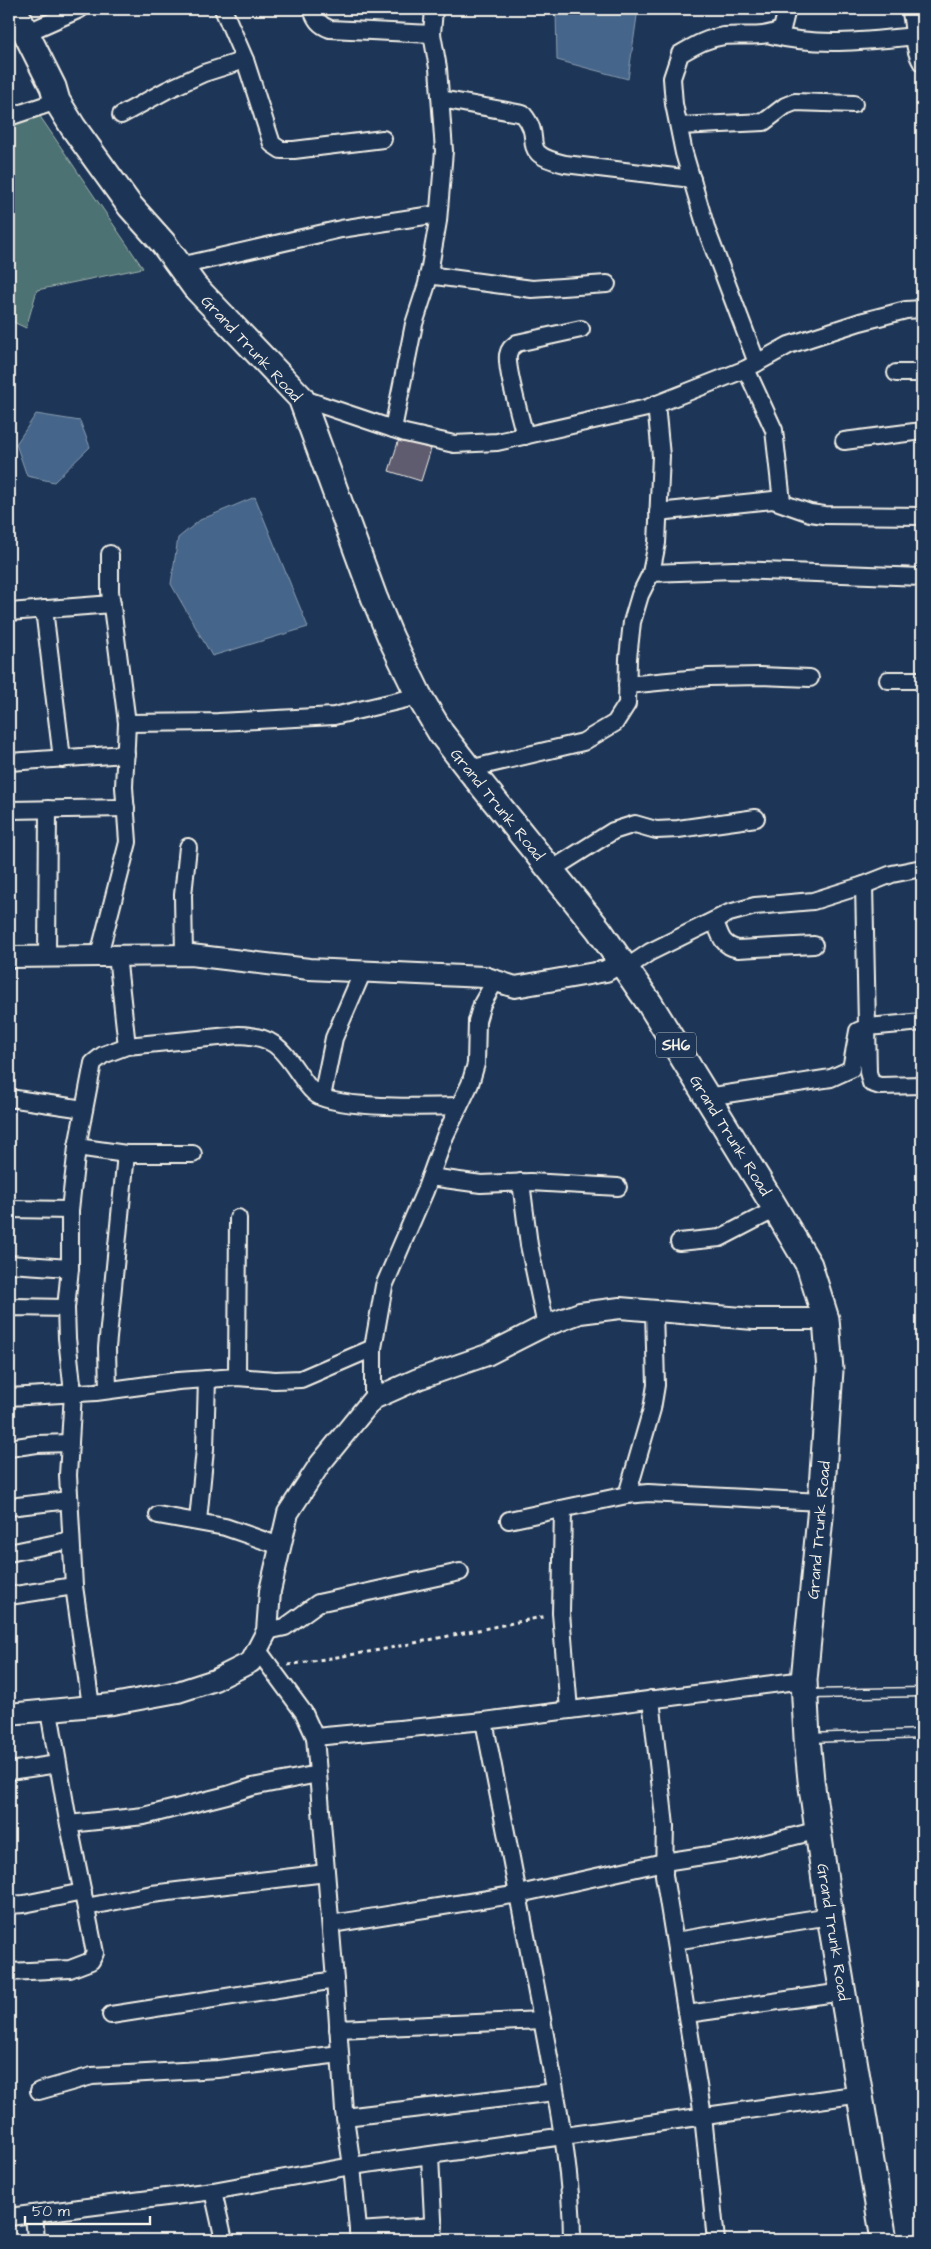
<svg xmlns="http://www.w3.org/2000/svg" width="931" height="2249" font-family="'Architects Daughter',sans-serif">
	<style>
		.green { fill: #4e7273; stroke: #a1b2ae }
		.water { fill: #45658a; stroke: #8b9db0 }
		.building { fill: #615c70; stroke: #f4f1e8 }
		.lines { fill: none; stroke-linecap: round; stroke-linejoin: round }
		.service-casing { stroke: #f4f1e8; stroke-width: 11 }
		.minor-casing { stroke: #f4f1e8; stroke-width: 20 }
		.tertiary-casing { stroke: #f4f1e8; stroke-width: 24 }
		.primary-casing { stroke: #f4f1e8; stroke-width: 29 }
		.path { stroke: #f4f1e8; stroke-width: 3; stroke-dasharray: 4 4; stroke-linecap: butt }
		.service { stroke: #1d3557; stroke-width: 8 }
		.minor { stroke: #1d3557; stroke-width: 16 }
		.tertiary { stroke: #1d3557; stroke-width: 20 }
		.primary { stroke: #1d3557; stroke-width: 25 }
		.labels { text-anchor: middle; stroke-width: 4; stroke-linejoin: round; paint-order: stroke }
		.shield { fill: #1d3557; stroke: #b4b9bc; stroke-width: 1 }
		.shield-label { font-size: 15px; font-weight: bold; fill: #f4f1e8 }
		.street-label { font-size: 16px; fill: #f4f1e8; stroke: #1d3557 }
	</style>
	<rect width="100%" height="100%" fill="#1d3557"/>
	<filter id="ink" filterUnits="userSpaceOnUse"><feTurbulence type="fractalNoise" baseFrequency=".02" numOctaves="2"/><feDisplacementMap in="SourceGraphic" scale="10" xChannelSelector="R" yChannelSelector="G"/><feConvolveMatrix kernelMatrix="1 2 1 2 8 2 1 2 1" color-interpolation-filters="sRGB"/></filter>
	<g filter="url(#ink)">
		<polygon class="green" points="33,106 143,268 37,290 26,328 9,320 9,118"/>
		<g class="water">
			<polygon points="559,9 638,9 628,79 557,60 556,12"/>
			<polygon points="36,414 80,421 90,447 54,482 27,476 16,444"/>
			<polygon points="255,497 308,627 212,656 171,584 178,538 200,520"/>
		</g>
		<polygon class="building" points="399,439 431,449 421,481 389,471"/>
		<g class="lines">
			<g class="service-casing">
				<g id="service">
					<polyline points="809,1694 922,1692"/>
					<polyline points="809,1738 922,1734"/>
				</g>
			</g>
			<g class="minor-casing">
				<g id="minor">
					<polyline points="223,9 245,60 272,144 281,150 294,150 383,139"/>
					<path d="M312,9C315,19 319,25 330,29L432,34"/>
					<path d="M910,9C915,25 912,48 922,63"/>
					<polyline points="26,33 80,9"/>
					<path d="M771,35C818,47 867,41 916,36"/>
					<path d="M441,99L523,114C546,141 515,152 565,164L692,179"/>
					<polyline points="121,115 167,90 204,73 245,60"/>
					<polyline points="9,117 57,101"/>
					<polyline points="679,126 764,122 785,106 795,102 854,104"/>
					<polyline points="180,266 341,229 438,214"/>
					<polyline points="428,275 532,289 607,284"/>
					<path d="M757,363L707,231L684,153L674,104L672,78L680,54C694,46 707,38 724,36C744,34 764,39 782,29L787,9"/>
					<polyline points="746,369 774,430 782,502"/>
					<polyline points="896,373 922,373"/>
					<polyline points="301,398 405,433 454,444 497,442 647,408 746,369 789,345 860,322 906,310 922,309"/>
					<polyline points="393,429 414,324 427,284 438,221 444,151 438,68 432,34 434,9"/>
					<path d="M525,436C521,419 506,370 508,355C509,349 512,347 517,343L581,329"/>
					<polyline points="844,441 922,431"/>
					<polyline points="658,512 773,500 810,513 824,515 922,516"/>
					<polyline points="651,573 734,570 922,577"/>
					<polyline points="44,609 62,759"/>
					<polyline points="9,612 112,604"/>
					<polyline points="888,680 922,680"/>
					<polyline points="627,685 709,677 760,676 810,678"/>
					<polyline points="127,723 218,722 334,716 419,696"/>
					<polyline points="9,762 126,754"/>
					<polyline points="469,769 583,742 615,723 627,704 628,658 632,622 640,595 651,573 657,543 661,456 656,404"/>
					<polyline points="9,810 126,808"/>
					<polyline points="551,870 613,831 635,824 656,830 678,829 756,818"/>
					<polyline points="864,885 868,1072 871,1083 880,1086 922,1085"/>
					<path d="M715,921C720,935 722,946 738,949L814,945"/>
					<polyline points="99,955 128,842 124,787 127,723 110,591 110,554"/>
					<path d="M117,955L127,1046L239,1035C276,1036 282,1050 302,1078C306,1084 311,1091 317,1095C339,1109 430,1107 459,1106"/>
					<polyline points="184,955 183,895 188,847"/>
					<polyline points="47,956 48,809"/>
					<polyline points="626,968 650,952 729,913 755,906 813,901 864,885 892,874 922,868"/>
					<polyline points="322,1097 334,1038 363,971"/>
					<polyline points="707,1097 831,1078 851,1069 858,1031 868,1027 922,1022"/>
					<polyline points="9,1098 84,1109"/>
					<polyline points="77,1147 126,1154 193,1154"/>
					<polyline points="430,1177 481,1184 530,1182 618,1187"/>
					<polyline points="521,1182 529,1245 546,1326"/>
					<polyline points="9,1209 70,1210"/>
					<polyline points="679,1242 720,1238 776,1209"/>
					<polyline points="9,1264 70,1268"/>
					<polyline points="9,1309 15,1307 66,1308"/>
					<polyline points="237,1377 238,1218"/>
					<polyline points="108,1390 107,1348 126,1154"/>
					<polyline points="9,1397 96,1392 178,1381 237,1377 275,1380 301,1379 373,1348"/>
					<polyline points="373,1399 373,1348 384,1286 425,1191 445,1136 470,1084 476,1064 477,1021 482,1004 495,981"/>
					<polyline points="9,1448 37,1444 70,1443"/>
					<polyline points="627,1495 652,1409 656,1385 654,1310"/>
					<polyline points="9,1507 69,1500"/>
					<polyline points="563,1509 561,1613 569,1710"/>
					<polyline points="158,1515 225,1527 280,1546"/>
					<polyline points="509,1520 627,1495 648,1493 821,1502"/>
					<polyline points="198,1521 205,1449 207,1379"/>
					<polyline points="9,1553 71,1540"/>
					<polyline points="9,1596 74,1586"/>
					<polyline points="267,1631 285,1627 318,1603 460,1572"/>
					<polyline points="257,1649 304,1713 315,1737 484,1721 804,1680"/>
					<polyline points="651,1699 665,1826 664,1875 703,2116 716,2240"/>
					<polyline points="91,1706 74,1586 68,1475 73,1393 67,1338 66,1308 70,1268 70,1210 77,1147 93,1063 103,1055 127,1046"/>
					<path d="M484,1721C504,1820 523,1920 542,2019C555,2092 572,2166 572,2240"/>
					<polyline points="315,1737 335,1980 344,2111 352,2166 359,2240"/>
					<polyline points="9,1771 58,1764"/>
					<polyline points="69,1824 144,1816 227,1795 252,1787 318,1774"/>
					<polyline points="9,1905 24,1904 83,1892"/>
					<polyline points="86,1907 152,1894 326,1873"/>
					<polyline points="331,1924 519,1894 664,1862 735,1851 819,1830"/>
					<polyline points="675,1941 830,1916"/>
					<polyline points="9,1972 70,1969 91,1961 95,1953 67,1815 49,1711"/>
					<polyline points="687,2014 843,1992"/>
					<polyline points="111,2015 335,1980"/>
					<polyline points="338,2029 542,2020"/>
					<polyline points="39,2091 92,2076 218,2069 340,2054"/>
					<polyline points="345,2117 555,2092"/>
					<polyline points="430,2156 434,2240"/>
					<polyline points="213,2191 224,2240"/>
					<polyline points="34,2214 36,2240"/>
					<polyline points="9,2217 213,2191 352,2166 861,2094"/>
					<polyline points="358,2231 434,2226"/>
				</g>
			</g>
			<g class="tertiary-casing">
				<g id="tertiary">
					<polyline points="9,957 191,955 309,969 484,977 515,987 606,971 621,962"/>
					<polyline points="9,1714 113,1704 178,1692 215,1680 251,1662 267,1631 270,1591 288,1513 320,1464 373,1399 418,1379 487,1355 542,1327 580,1313 620,1308 754,1319 826,1319"/>
				</g>
			</g>
			<g class="primary-casing">
				<polyline id="primary" points="14,9 53,87 57,101 73,127 130,206 163,243 195,287 301,398 374,597 391,638 419,696 441,733 469,769 599,930 650,1004 771,1201 809,1265 826,1319 830,1370 820,1517 804,1680 807,1738 811,1780 830,1916 884,2240"/>
			</g>
			<polyline class="path" points="288,1665 380,1650 547,1616"/>
			<use href="#service" class="service"/>
			<use href="#minor" class="minor"/>
			<use href="#tertiary" class="tertiary"/>
			<use href="#primary" class="primary"/>
		</g>
	</g>
	<g class="labels">
		<rect class="shield" x="656" y="1032.5" width="40" height="25" rx="4"/>
		<g class="shield-label">
			<text x="676" y="1050">SH6</text>
		</g>
		<g class="street-label">
			<text transform="translate(252 348) rotate(47)" y="6">Grand Trunk Road</text>
			<text transform="translate(498 804) rotate(51)" y="6">Grand Trunk Road</text>
			<text transform="translate(731 1135) rotate(58)" y="6">Grand Trunk Road</text>
			<text transform="translate(818 1530) rotate(-85)" y="6">Grand Trunk Road</text>
			<text transform="translate(834 1932) rotate(81)" y="6">Grand Trunk Road</text>
		</g>
	</g>
	<rect width="931" height="2249" fill="none" stroke="#1d3557" stroke-width="30"/>
	<rect x="15" y="15" width="901" height="2219" fill="none" stroke="#f4f1e8" stroke-width="2" filter="url(#ink)"/>
	<path d="M25 2216v8h125v-8" fill="none" stroke="#f4f1e8" stroke-width="2.5"/>
	<text x="32" y="2216" font-size="15" fill="#f4f1e8" stroke="#1d3557" stroke-width="4" paint-order="stroke">50 m</text>
</svg>
